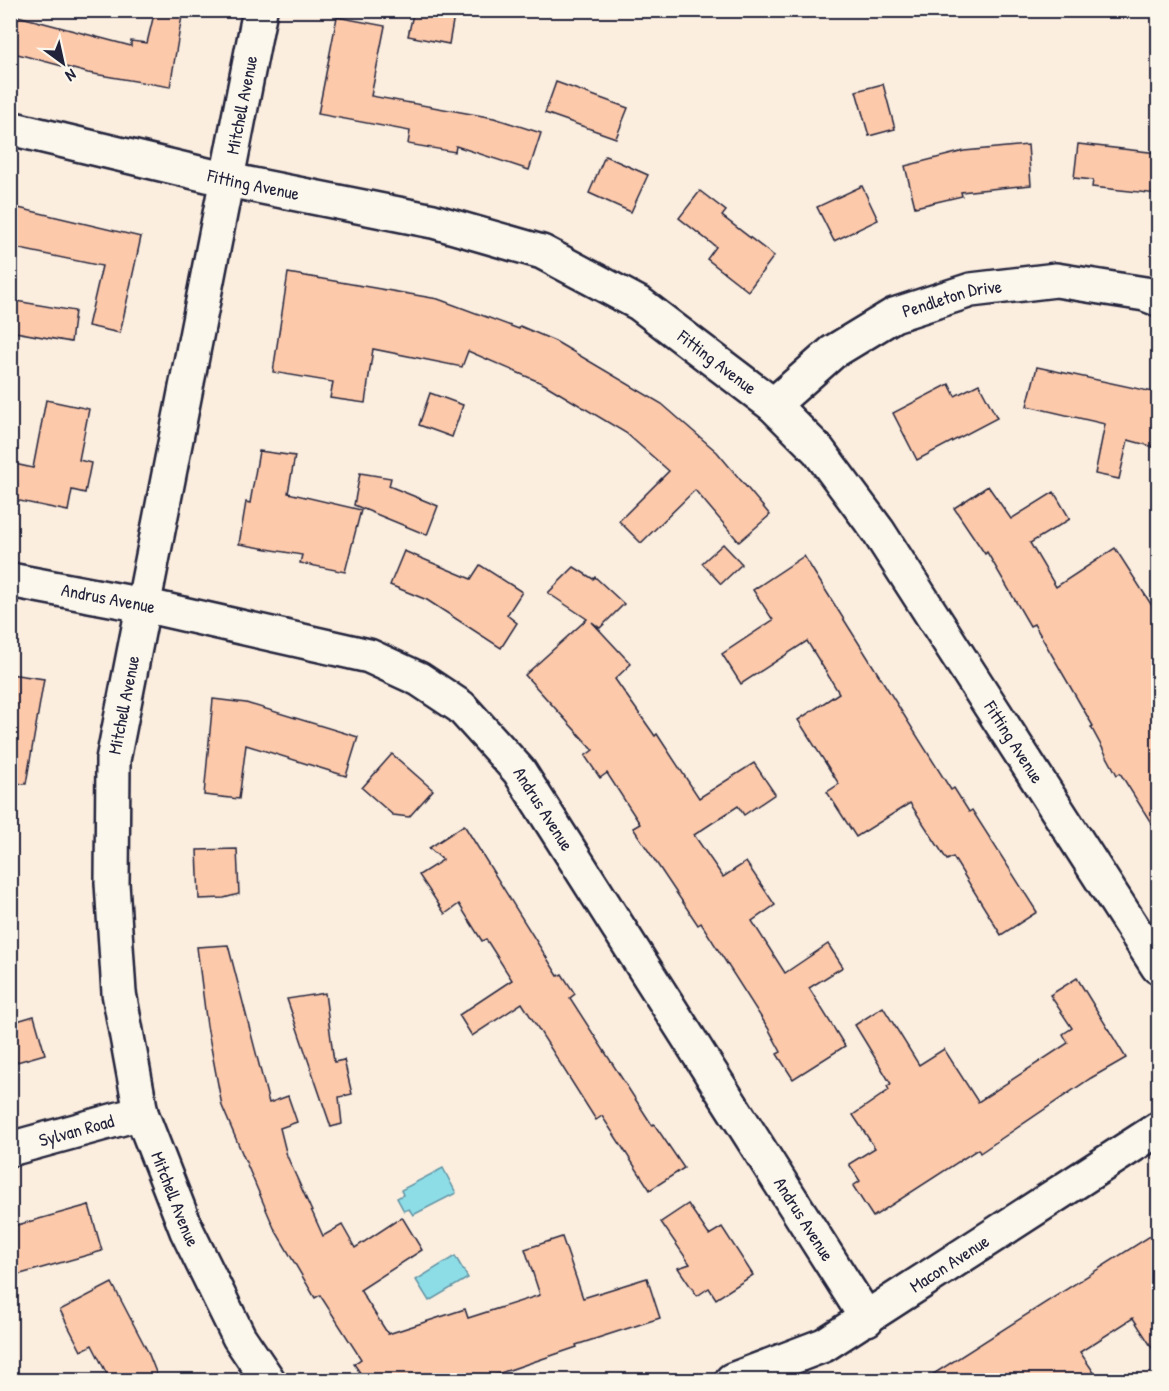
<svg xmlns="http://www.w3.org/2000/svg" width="1169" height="1391" font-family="'Patrick Hand',sans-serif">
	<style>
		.water { fill: #8ddde7; stroke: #6292a2; stroke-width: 1.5 }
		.building { fill: #fcc9ab; stroke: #22223b; stroke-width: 1.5 }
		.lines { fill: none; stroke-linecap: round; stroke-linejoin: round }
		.minor-casing { stroke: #22223b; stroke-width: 38 }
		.minor { stroke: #fbf7ec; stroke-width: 33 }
		.labels { text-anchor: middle; stroke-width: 5; stroke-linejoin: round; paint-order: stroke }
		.street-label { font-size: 18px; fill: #22223b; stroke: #fbf7ec }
	</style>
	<rect width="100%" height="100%" fill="#fbeedf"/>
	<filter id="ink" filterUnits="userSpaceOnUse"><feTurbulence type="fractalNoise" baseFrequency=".0167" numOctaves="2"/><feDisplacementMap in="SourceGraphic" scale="12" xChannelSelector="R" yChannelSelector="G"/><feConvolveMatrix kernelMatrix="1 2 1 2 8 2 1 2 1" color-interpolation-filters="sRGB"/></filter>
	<g filter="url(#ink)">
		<g class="water">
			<polygon points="443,1168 456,1193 413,1215 409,1209 404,1211 397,1198 403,1195 401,1190"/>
			<polygon points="455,1256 468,1278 429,1301 416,1280"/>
		</g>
		<g class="building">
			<polygon points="155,10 183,10 170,87 88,73 10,52 10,14 131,46 131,41 147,43"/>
			<polygon points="414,10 455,10 449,44 408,36"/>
			<polygon points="337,17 385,26 371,96 494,118 541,133 529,170 456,146 455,152 408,144 410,131 318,114"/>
			<polygon points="556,82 628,108 616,138 545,113"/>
			<polygon points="883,84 895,129 869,136 856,91"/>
			<polygon points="1078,144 1158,153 1158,194 1092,187 1093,180 1074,178"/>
			<polygon points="1028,145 1031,185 961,192 962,196 915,207 905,166 964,151"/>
			<polygon points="605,156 648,175 631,212 589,193"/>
			<polygon points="862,186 878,220 834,241 817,207"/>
			<polygon points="700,191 726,211 722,216 774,256 748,291 707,259 716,247 679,218"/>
			<polygon points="10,206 141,237 120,333 88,326 102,266 10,247"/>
			<polygon points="288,273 438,299 519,329 520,326 555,341 662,404 717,452 770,515 739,542 695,490 641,543 619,521 669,471 626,433 544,384 468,351 462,367 373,349 365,403 330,398 333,382 273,372"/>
			<polygon points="10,300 75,311 71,342 10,331"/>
			<polygon points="1037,367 1158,393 1158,448 1128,440 1119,479 1095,474 1105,424 1027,406"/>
			<polygon points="949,384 955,396 979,384 997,418 917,460 893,413"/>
			<polygon points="430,393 463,405 452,437 419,425"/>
			<polygon points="46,400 89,409 79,460 91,463 85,493 72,490 68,511 10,499 10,463 33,468"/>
			<polygon points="259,451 295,456 288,493 361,510 345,572 300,563 302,555 239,544 246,502 250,503"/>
			<polygon points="360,473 391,478 389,486 438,506 427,535 354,505"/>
			<polygon points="988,486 1011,519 1054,492 1070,519 1030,543 1056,587 1115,548 1158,615 1158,834 1120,773 1117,775 1091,727 1093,726 1034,624 1030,626 987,552 985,554 954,508"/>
			<polygon points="723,544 742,564 721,584 702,563"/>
			<polygon points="404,551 471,579 480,565 522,592 507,615 517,623 501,648 427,600 390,585"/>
			<polygon points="804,556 951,790 954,788 969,812 972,810 1037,912 1001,935 953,857 947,860 910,803 856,837 827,792 839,784 798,720 839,693 807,641 741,684 722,654 773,620 753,590"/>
			<polygon points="574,567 593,579 595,577 624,604 600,628 592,622 631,664 615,679 655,736 657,734 699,798 754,763 775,794 744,815 738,806 694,835 723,877 746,862 775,905 752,921 785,973 828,944 843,967 809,988 845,1046 793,1079 777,1054 781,1052 768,1028 701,923 698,925 633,828 640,824 607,773 600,778 585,756 593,750 525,675 587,619 548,593"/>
			<polygon points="10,674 44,679 26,784 10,783"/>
			<polygon points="213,699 246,703 358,737 346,776 246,745 239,799 204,795"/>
			<polygon points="392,754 433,790 409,817 393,815 362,788"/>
			<polygon points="464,825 558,976 562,974 575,994 570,998 652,1125 654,1124 684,1168 650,1190 602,1116 596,1120 522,1003 472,1036 459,1015 512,980 486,939 482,941 459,904 445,914 419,875 443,860 429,848"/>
			<polygon points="237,849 239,894 224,898 199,899 197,850"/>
			<polygon points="228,945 269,1103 288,1096 297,1122 280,1128 287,1156 323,1236 342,1225 355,1248 402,1217 422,1250 360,1290 388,1334 465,1309 468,1318 540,1295 525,1249 562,1237 583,1298 647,1278 660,1318 576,1345 577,1347 480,1380 365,1380 354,1364 361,1359 320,1295 315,1298 274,1228 222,1106 207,1026 197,947"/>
			<polygon points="1077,978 1126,1058 1091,1078 980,1153 978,1149 873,1217 853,1186 860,1181 849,1164 875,1148 853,1115 889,1090 887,1086 891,1084 855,1025 883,1007 919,1065 944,1049 978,1102 1068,1043 1063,1034 1072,1028 1050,995"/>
			<polygon points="325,993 334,1062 344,1060 352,1094 339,1097 342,1124 331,1127 287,999"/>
			<polygon points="34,1016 45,1054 10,1064 10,1023"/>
			<polygon points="688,1204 709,1235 722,1227 753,1275 716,1299 709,1288 697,1296 678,1268 690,1264 661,1222"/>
			<polygon points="89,1205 102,1251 10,1277 10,1227"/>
			<polygon points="1158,1231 1158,1357 1133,1318 1080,1352 1099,1380 924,1380"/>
			<polygon points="112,1283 148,1352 159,1380 110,1380 92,1345 81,1351 60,1310"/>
		</g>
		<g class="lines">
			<g class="minor-casing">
				<g id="minor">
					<path id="s1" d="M260,10L113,760L112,883L119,993L141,1113L187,1231L239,1337L268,1380"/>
					<path id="s2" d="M10,128L228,180L433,221L542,252L640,304L773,405L818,450L878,531L1158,967"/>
					<path id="s3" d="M773,405L833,352L894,315L971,290L1056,280L1145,294L1158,299"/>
					<path id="s4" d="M10,580L143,605L369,656L419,679L461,707L519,771L867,1319"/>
					<path id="s5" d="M10,1149L141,1113"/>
					<path id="s6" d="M732,1380L824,1345L1158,1129"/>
				</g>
			</g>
			<use href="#minor" class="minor"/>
		</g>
	</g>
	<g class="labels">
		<g class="street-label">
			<text transform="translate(242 105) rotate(-79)" y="6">Mitchell Avenue</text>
			<text dy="6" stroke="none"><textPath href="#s2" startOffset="250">Fitting Avenue</textPath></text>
			<text dy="6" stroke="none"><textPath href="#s3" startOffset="212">Pendleton Drive</textPath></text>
			<text dy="6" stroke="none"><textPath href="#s2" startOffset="754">Fitting Avenue</textPath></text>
			<text dy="6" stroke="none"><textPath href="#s4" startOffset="100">Andrus Avenue</textPath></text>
			<text transform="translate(124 705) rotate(-79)" y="6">Mitchell Avenue</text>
			<text dy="6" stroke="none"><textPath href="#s2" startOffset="1240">Fitting Avenue</textPath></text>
			<text dy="6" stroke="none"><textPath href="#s4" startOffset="604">Andrus Avenue</textPath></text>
			<text dy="6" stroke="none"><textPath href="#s5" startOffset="69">Sylvan Road</textPath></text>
			<text dy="6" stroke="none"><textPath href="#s1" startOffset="1212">Mitchell Avenue</textPath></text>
			<text dy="6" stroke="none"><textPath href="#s4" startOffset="1090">Andrus Avenue</textPath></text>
			<text dy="6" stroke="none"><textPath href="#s6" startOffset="248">Macon Avenue</textPath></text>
		</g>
	</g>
	<rect width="1169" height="1391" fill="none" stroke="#fbf7ec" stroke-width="36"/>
	<rect x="18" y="18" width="1133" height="1355" fill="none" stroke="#22223b" stroke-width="2" filter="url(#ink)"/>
	<g transform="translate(63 63) rotate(147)" stroke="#fbf7ec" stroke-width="4.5" paint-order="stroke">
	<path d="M0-4.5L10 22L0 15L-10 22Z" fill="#22223b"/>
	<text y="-9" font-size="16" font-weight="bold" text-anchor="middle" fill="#22223b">N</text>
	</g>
</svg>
